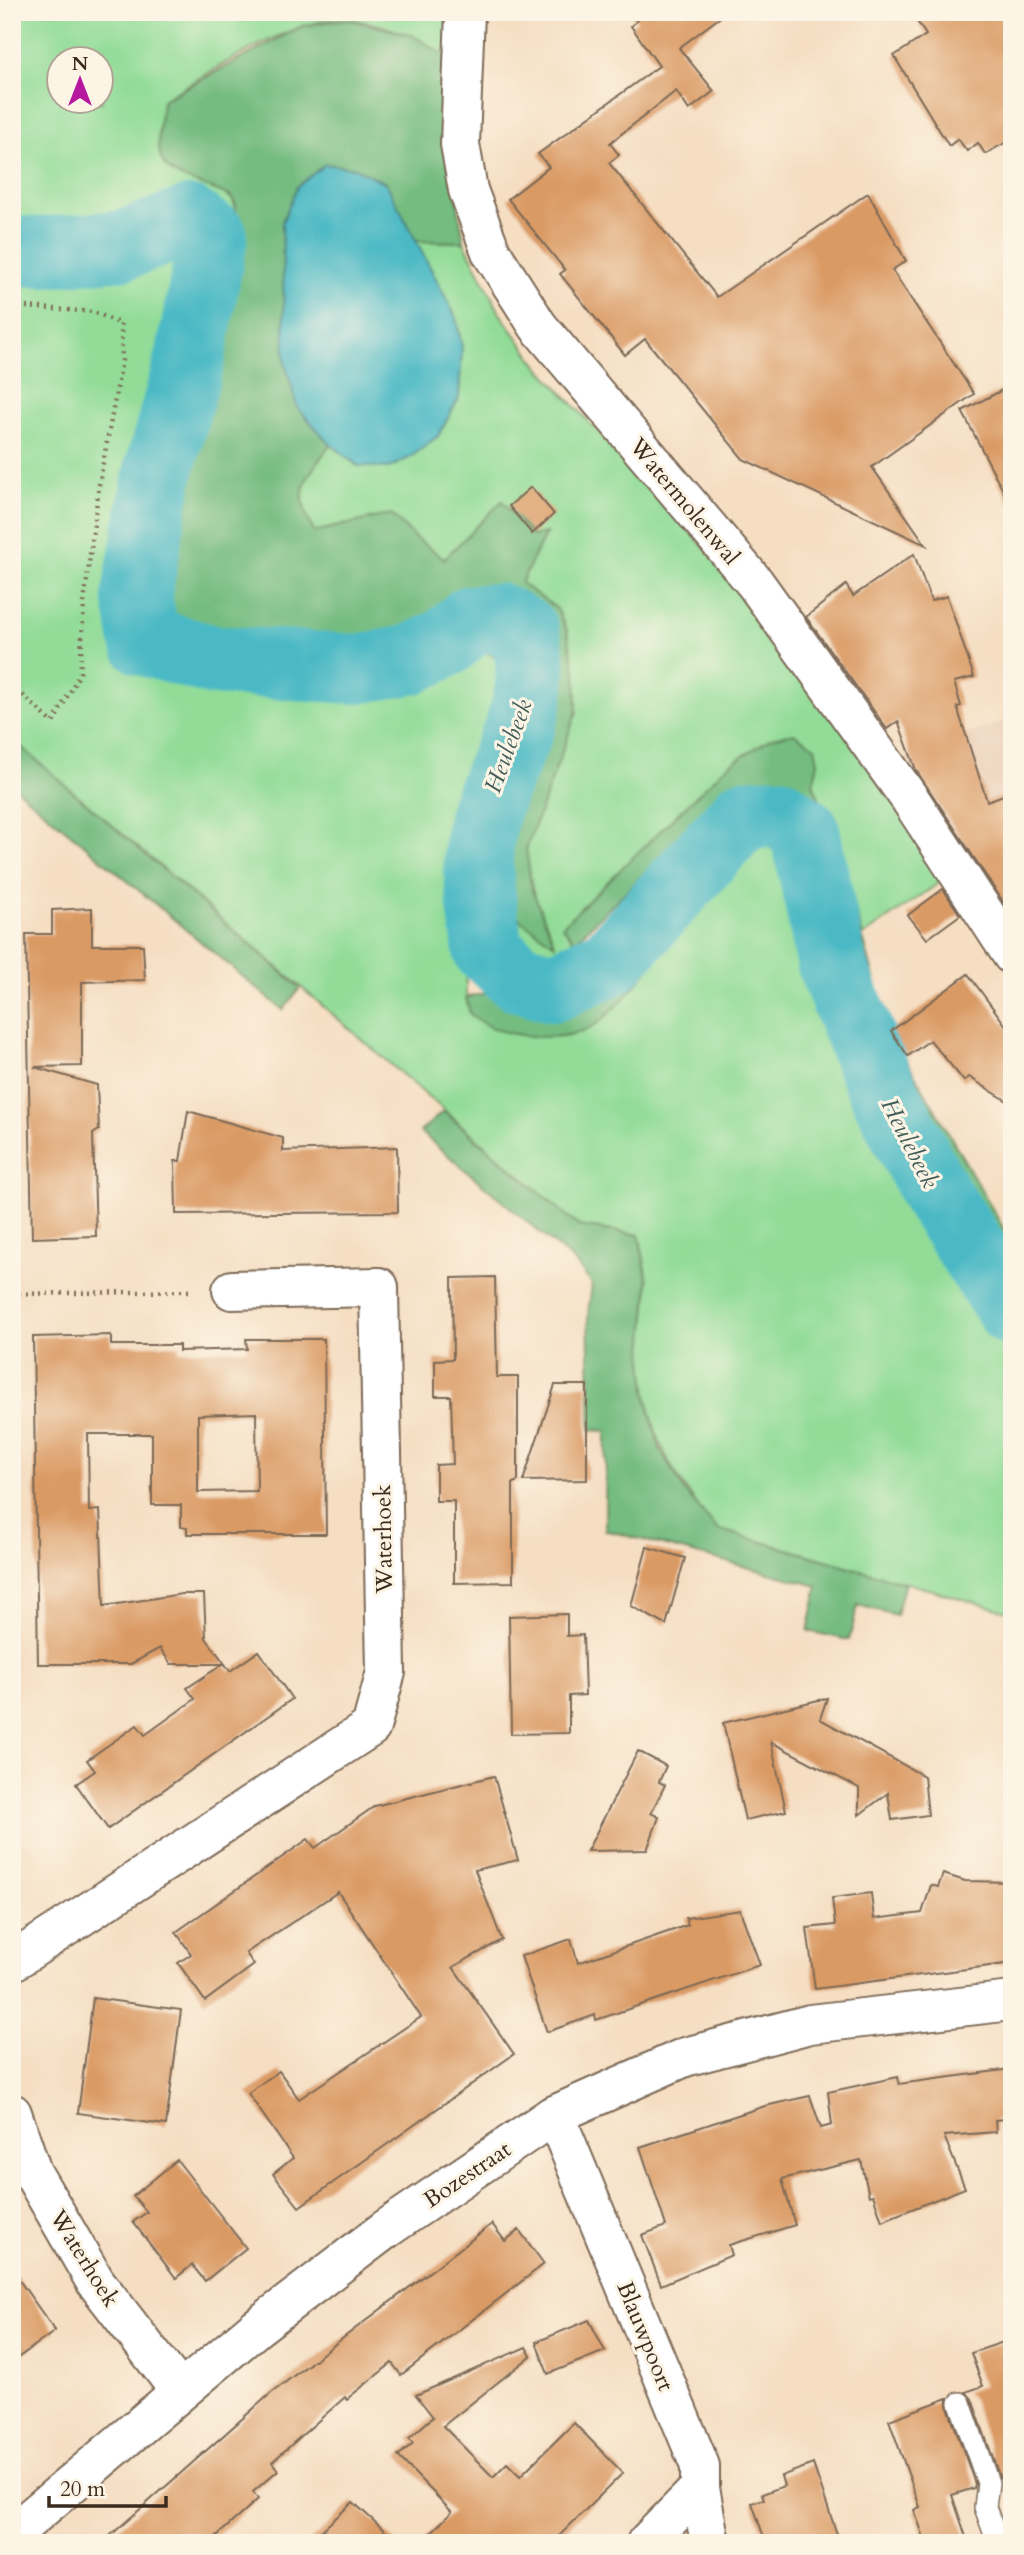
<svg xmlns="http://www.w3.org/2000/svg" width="1024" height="2555" font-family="Cardo,serif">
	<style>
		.built { fill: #eaceb7 }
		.green { fill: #92dc98; stroke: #66835b; stroke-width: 2; fill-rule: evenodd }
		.forest { fill: #75bc80; stroke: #58734f; stroke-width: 2 }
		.water { fill: #4cb9c5; stroke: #447272; stroke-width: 2 }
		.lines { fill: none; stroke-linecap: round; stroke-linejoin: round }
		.river { stroke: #4cb9c5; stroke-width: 70 }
		.building { fill: #da9a64; fill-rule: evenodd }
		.service-casing { stroke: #7c6957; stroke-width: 24 }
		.minor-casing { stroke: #7c6957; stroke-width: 42 }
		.path { stroke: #7c6957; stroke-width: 4.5; stroke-dasharray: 2 5; stroke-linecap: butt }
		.service { stroke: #fff; stroke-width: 21 }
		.minor { stroke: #fff; stroke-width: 38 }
		.labels { text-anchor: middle; stroke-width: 6; stroke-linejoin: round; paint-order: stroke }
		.street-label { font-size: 23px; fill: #3b2a1e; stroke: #fcf5e5 }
		.water-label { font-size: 24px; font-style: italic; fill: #415c58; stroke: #fcf5e5 }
	</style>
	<rect width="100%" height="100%" fill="#fcf5e5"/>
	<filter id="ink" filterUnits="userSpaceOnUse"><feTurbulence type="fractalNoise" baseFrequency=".0143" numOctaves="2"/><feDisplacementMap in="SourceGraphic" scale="14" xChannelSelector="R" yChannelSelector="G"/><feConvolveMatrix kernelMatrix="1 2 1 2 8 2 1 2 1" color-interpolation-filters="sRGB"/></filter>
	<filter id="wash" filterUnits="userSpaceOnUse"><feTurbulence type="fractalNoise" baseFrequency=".00686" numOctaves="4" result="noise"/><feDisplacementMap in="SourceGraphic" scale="28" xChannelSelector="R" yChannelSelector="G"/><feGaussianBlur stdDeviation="1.57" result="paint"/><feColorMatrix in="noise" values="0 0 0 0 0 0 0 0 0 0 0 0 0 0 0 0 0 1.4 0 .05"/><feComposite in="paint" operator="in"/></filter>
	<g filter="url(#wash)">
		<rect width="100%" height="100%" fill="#f5dec2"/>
		<polygon class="built" points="1012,719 1012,924 900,758"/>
		<g class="green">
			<path d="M12,12H453L451,59C419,40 386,22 347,19C298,15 206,74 163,100L208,187C233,197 236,196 236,224C182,187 165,221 115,231C80,238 47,234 12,232ZM60,60H102V102H60Z"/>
			<path d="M415,241L464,242L501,315L538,366L747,594L949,876L863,936L832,828L813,784L818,762L727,766L563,926L583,955C522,984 509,946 497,892C494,878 487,859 489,844C492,829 498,812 503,797L517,801L505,843L511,903L554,943L532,890L526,849L577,711L576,674L567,631L557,609L520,583L546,534L532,536L502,502L444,559L413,536L391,514L314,532C291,488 306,481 330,444L358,466L456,317Z"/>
			<path d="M179,250L182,258L223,263L220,331L162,566L120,629L126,648L145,660L190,679L262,684H399C432,680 454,659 486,652L503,661L510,680L509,695L457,810L454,840L456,880L466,923V999L615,1007L683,926L738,850L760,838L783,843L842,1055L968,1278L1012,1346V1613L717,1529C671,1476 646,1431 643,1359C642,1334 649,1309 648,1283C647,1268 642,1251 639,1235L579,1226L20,746L12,752V263L115,268L162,251Z"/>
		</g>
		<g class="forest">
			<path d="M346,19L412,35L451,59L452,168L464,242L415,241L386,183L297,407L330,444C306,481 291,488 314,532L391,514L413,536L444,559L502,501L532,536L546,533L521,583L557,609L567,631L576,674L577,711L526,849L532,890L555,944L521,921L511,903L505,843L517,801L503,797L546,727L557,696V671L551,635L544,622L532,612L495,594L473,595L444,604L422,631L329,657L252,651L174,636L162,566L220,331L223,263L236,224V205L231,196C166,170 149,180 163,100L302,26Z"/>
			<polygon points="794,733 815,747 818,762 813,784 832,828 889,1030 1012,1243 1012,1292 983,1252 897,1098 831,924 818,839 808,811 789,793 768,786 742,788 705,814 575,941 562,926 727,766 771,738"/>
			<polygon points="19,745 300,988 283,1010 12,785 12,752"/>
			<path d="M666,913L683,926C662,951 616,1016 588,1029C562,1041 519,1038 493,1028C485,1026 477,1019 470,1014L466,998C492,988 519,997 546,999C598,1004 636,946 666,913Z"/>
			<polygon points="443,1111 579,1226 639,1235 648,1283 643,1358 647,1400 660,1449 685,1492 717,1529 905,1583 896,1615 858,1605 849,1640 808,1631 818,1586 605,1530 606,1431 591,1430 588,1313 592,1284 574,1261 420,1132"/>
		</g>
		<polygon class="water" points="325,164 355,168 386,183 456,317 462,348 459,398 438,436 411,457 389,468 358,466 330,444 297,407 285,362 282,222 297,187"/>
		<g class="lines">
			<path class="river" d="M12,251L41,252L124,245L189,221L213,237L190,359L159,470L137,594L145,641L212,660L356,669L410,660L447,642L471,620L499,618L524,632C547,704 504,748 485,811C471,856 483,906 488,950L519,977L553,987L610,961L744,814L778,812L805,831L832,965L877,1078L935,1193L1012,1311"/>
		</g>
		<g id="blocks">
			<g class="building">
				<polygon points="629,12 727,12 679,48 714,91 689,110 676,91 610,143 619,155 609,163 717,297 868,193 906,261 892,270 974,394 872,467 926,545 743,459 645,339 625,355 560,274 565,270 508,199 549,167 538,154 659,66 631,26 637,21"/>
				<polygon points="911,12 1012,12 1012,139 985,154 978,143 967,151 958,139 949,146 894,56 926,35"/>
				<polygon points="1012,385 1012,508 962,411"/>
				<polygon points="531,487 554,514 532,534 509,506"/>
				<polygon points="914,554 931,601 947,596 974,677 954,682 961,706 957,707 987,801 1012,792 1012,915 916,770 898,721 887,729 806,617 846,585 853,596"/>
				<polygon points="943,889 960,915 927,939 908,915"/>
				<polygon points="92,908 92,945 143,945 145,980 82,982 82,1066 34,1067 97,1085 99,1130 93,1134 96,1236 32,1238 26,934 52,934 52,910"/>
				<polygon points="968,974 1012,1034 1012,1104 969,1077 964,1081 930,1040 908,1056 891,1031"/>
				<polygon points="188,1111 283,1138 283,1151 397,1147 398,1212 176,1214 175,1161 180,1161"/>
				<polygon points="495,1277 497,1377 518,1377 518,1481 513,1483 513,1582 454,1583 454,1501 436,1501 436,1465 453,1464 451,1396 435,1396 435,1360 453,1359 452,1278"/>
				<path d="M111,1335V1345H179V1351L247,1349L246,1339H324L326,1534H187V1528L181,1527V1505H152V1434H88L89,1511L100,1510L104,1606L182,1594H204L206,1638L230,1671L259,1651L292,1699L108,1829L76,1784L95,1771L87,1760L137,1725L145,1735L195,1699L187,1688L223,1664H171L160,1648L131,1664H38L33,1337ZM256,1413L257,1491L198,1492V1415Z"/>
				<polygon points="555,1385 587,1385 587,1480 523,1481"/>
				<polygon points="647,1547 685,1558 666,1625 631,1606"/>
				<polygon points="567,1614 567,1636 583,1635 585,1695 569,1696 569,1733 511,1734 509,1616"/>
				<polygon points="827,1698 820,1719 924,1776 928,1815 892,1820 888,1793 859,1815 859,1788 771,1742 786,1811 745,1820 723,1723"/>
				<polygon points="638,1751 666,1766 659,1782 665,1785 651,1813 659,1817 647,1850 587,1851"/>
				<polygon points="494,1776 518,1860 475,1870 502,1940 453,1967 514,2054 299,2207 273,2174 293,2158 248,2093 279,2071 299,2099 421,2017 338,1892 246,1953 254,1965 205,2001 178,1963 191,1954 176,1932 308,1839 315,1848 375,1806"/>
				<polygon points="943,1874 965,1881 1012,1882 1012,1963 815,1989 807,1928 835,1925 832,1898 871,1893 874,1919 922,1913 931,1885 938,1887"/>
				<polygon points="740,1910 760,1965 596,2020 595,2015 547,2032 521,1956 571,1939 578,1963 688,1925 686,1918"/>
				<polygon points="93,1998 181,2010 166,2125 78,2113"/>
				<polygon points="1012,2069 1012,2118 995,2120 996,2132 944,2136 965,2188 882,2221 873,2195 869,2196 861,2160 782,2179 795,2225 729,2245 732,2255 661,2285 642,2235 666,2226 640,2147 765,2106 810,2096 821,2128 832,2125 828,2092 898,2077 899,2084"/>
				<polygon points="177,2160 246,2248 205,2281 192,2265 176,2278 133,2222 147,2212 133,2196"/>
				<polygon points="492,2224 505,2241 519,2230 544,2264 401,2375 392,2363 347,2399 345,2397 272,2462 278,2470 253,2492 258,2499 209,2543 102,2543 270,2394"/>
				<polygon points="12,2270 55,2331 12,2362"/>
				<polygon points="589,2320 605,2351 548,2374 536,2342"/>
				<polygon points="1012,2339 1012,2474 1000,2478 972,2399 966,2392 983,2386 971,2353"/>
				<polygon points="526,2347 531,2356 443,2426 493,2477 507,2463 520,2476 574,2423 623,2473 552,2543 420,2543 452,2512 398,2456 413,2443 409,2438 433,2417 416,2395"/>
				<polygon points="948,2398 948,2407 975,2484 974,2488 952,2495 968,2543 926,2543 914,2510 920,2507 889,2420"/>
				<polygon points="813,2464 840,2543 766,2543 752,2503 764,2499 762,2494 784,2486 781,2476"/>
				<polygon points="353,2502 398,2543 308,2543"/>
			</g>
		</g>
	</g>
	<g filter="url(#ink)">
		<use href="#blocks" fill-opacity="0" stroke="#7c6957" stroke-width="2"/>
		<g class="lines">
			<g class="service-casing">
				<polyline id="service" points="960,2403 988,2483 985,2507 998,2543"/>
			</g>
			<g class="minor-casing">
				<g id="minor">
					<polyline points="465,12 460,144 468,190 491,252 538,326 755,583 910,799 1012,955"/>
					<polyline points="12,1962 371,1727 386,1672 379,1287 232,1290"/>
					<polyline points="12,2113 32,2172 95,2281 179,2390"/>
					<polyline points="552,2116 564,2137 700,2466 700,2488 646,2543"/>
					<polyline points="700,2488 710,2543"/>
					<polyline points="12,2534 256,2328 386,2229 552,2116 685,2057 810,2024 1012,2001"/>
				</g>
			</g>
			<g class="path">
				<polyline points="12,306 94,312 121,324 122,361 99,485 84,603 80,673 53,723 12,685"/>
				<polyline points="12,1294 193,1291"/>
			</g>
			<use href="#service" class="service"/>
			<use href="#minor" class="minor"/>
		</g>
	</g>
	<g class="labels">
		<g class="street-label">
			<text transform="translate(685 501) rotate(50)" y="8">Watermolenwal</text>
			<text transform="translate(383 1539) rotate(-91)" y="8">Waterhoek</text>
			<text transform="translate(467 2174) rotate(-34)" y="8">Bozestraat</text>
			<text transform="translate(85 2258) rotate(58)" y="8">Waterhoek</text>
			<text transform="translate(646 2336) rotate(68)" y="8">Blauwpoort</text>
		</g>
		<g class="water-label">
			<text transform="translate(508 746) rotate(-70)" y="8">Heulebeek</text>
			<text transform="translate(910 1143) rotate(63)" y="8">Heulebeek</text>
		</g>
	</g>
	<rect width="1024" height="2555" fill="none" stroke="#fcf5e5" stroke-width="42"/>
	<g transform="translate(80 80)"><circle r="33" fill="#fcf5e5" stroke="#afa495" stroke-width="2"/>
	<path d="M0-5L12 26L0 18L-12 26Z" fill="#b5179e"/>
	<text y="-10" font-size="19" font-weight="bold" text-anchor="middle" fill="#3b2a1e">N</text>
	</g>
	<path d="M49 2496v10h117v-10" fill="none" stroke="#3b2a1e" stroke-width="3.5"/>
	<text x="60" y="2496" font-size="21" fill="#3b2a1e" stroke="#fcf5e5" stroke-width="5" paint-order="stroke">20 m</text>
</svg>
